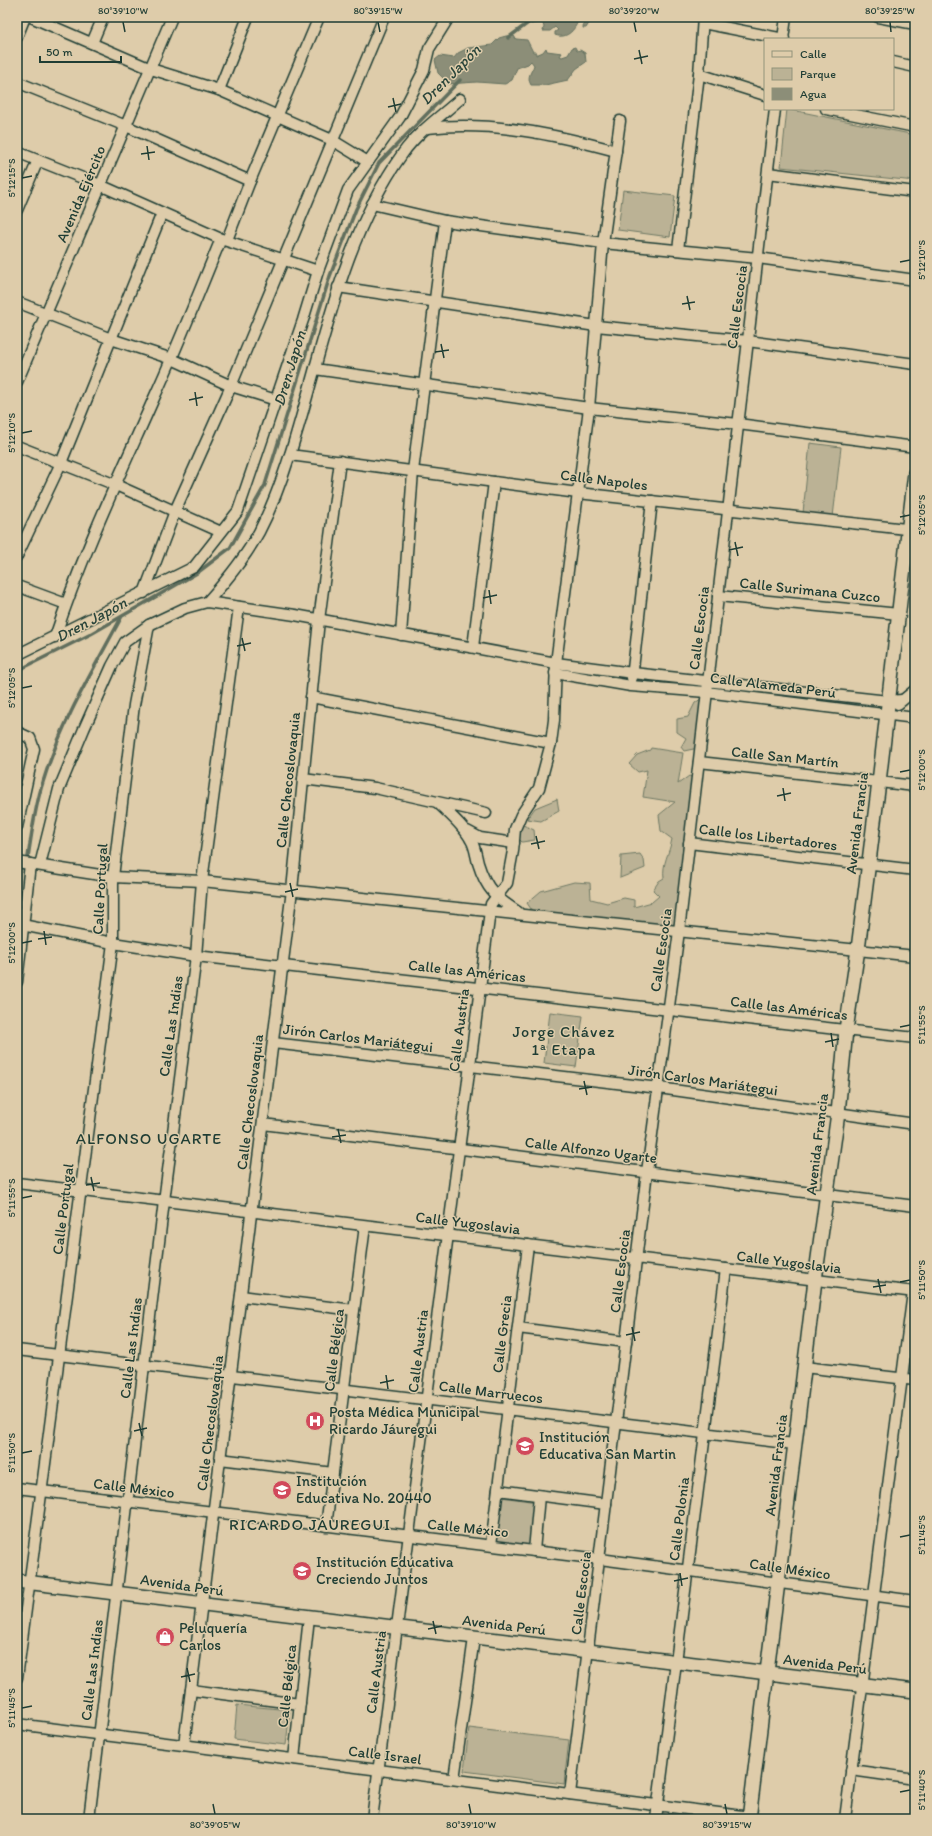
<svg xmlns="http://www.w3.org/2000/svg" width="932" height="1836" font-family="Itim,sans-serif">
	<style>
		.green { fill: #bbb295; stroke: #6d7864 }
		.water { fill: #8c8e78; stroke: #606e5d }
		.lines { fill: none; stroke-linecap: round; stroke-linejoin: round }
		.stream { stroke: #606e5d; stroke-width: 3.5 }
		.minor-casing { stroke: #1f3d34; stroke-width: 13 }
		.tertiary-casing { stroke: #1f3d34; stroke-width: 16 }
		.minor { stroke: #deccaa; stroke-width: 10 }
		.tertiary { stroke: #deccaa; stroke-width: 13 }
		.ticks { fill: none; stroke: #1f3d34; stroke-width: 1.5 }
		.labels { text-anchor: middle; stroke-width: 3; stroke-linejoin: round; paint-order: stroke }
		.street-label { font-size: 15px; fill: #1f3d34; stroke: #deccaa }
		.poi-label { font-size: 15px; fill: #1f3d34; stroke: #deccaa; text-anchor: start }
		.water-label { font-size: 16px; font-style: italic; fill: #2a453b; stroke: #deccaa }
		.neighbourhood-label { font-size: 16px; letter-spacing: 1px; fill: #1f3d34; stroke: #deccaa }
		.neatline { fill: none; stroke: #1f3d34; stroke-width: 1.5 }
		.ticks-label { font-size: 10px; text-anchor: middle; fill: #1f3d34 }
	</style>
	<rect width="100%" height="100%" fill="#deccaa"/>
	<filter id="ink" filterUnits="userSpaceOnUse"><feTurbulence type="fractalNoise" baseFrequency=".025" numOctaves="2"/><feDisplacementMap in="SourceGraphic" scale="8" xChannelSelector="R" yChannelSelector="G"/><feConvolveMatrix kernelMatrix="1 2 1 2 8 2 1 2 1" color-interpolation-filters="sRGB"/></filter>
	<g filter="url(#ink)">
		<g class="green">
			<polygon points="787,109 915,135 915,181 781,167"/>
			<polygon points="623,190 675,196 670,237 618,230"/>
			<polygon points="810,443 841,447 833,517 803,513"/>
			<polygon points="702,698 698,748 684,751 681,747 686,738 677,732 677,719 688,717 695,703"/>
			<path d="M651,748L683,753L678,784L689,776L694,778L679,931L533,912L527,903L541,891L574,882L590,883L591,899L607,903L624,898L634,900V907L652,902L659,896L653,890L659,881L664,878C662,863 669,855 672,839L661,831L659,815L675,802L643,797L647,770L638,772L629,764L637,755L650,750Z"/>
			<polygon points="557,799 559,811 541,821 527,819 535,808"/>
			<polygon points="523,825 534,830 535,840 522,842 518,838 517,831"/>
			<polygon points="640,854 644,860 645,868 620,878 621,856"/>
			<polygon points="17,868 25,869 18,919 17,919"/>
			<polygon points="550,1012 583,1016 576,1067 544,1063"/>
			<polygon points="501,1497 537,1502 532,1546 496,1543"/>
			<polygon points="237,1705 290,1710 286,1745 234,1739"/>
			<polygon points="469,1728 569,1740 564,1784 464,1771"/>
		</g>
		<g class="water">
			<path d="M533,17H593L586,28H583L584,18H579C576,28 568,40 555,35V32L558,30L555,27L550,31H543L544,27L542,21L531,24Z"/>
			<path d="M506,36H514L516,39L527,40L533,52H536V55L543,52L546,48L547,51L562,53L560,56L562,57L568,55L572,48L575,47L577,51L580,50L585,53L586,62L576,69L568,80L545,85H531C526,76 532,72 534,65L531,61L528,64L517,68L512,80L505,84L477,82L447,84L446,81L438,73L435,60L440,56L454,58L458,53L468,48L492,45L499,38Z"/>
		</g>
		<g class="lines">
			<g class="stream">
				<polyline points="508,38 536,17"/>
				<polyline points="17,671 91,634 197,573 230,548 265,485 330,276 356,209 379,163 460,80"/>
				<path d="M28,857C32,832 35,806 43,782C60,725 93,670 121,618"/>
			</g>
			<g class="minor-casing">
				<g id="minor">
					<polyline points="31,17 151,69 219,90 332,140 368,162"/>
					<polyline points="878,17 915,24"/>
					<polyline points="703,23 784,39"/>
					<polyline points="17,37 25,17"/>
					<polyline points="783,39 786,17"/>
					<polyline points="92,43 103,17"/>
					<polyline points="893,62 915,67"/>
					<polyline points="699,74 765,95"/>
					<polyline points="17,82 126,126 250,181"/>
					<polyline points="219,90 248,17"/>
					<polyline points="826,109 915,127"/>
					<path d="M427,128C491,121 554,134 616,151"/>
					<polyline points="17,152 100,185 221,239 318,271"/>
					<polyline points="768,173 915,192"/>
					<polyline points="372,204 445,221 603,243 758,258 915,280"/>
					<polyline points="17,210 38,160"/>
					<polyline points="227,240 250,181 319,17"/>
					<polyline points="678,250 699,74 703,17"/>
					<polyline points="338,287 596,326 748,341 915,364"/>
					<polyline points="17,302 111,339 172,359 231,386 276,400"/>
					<polyline points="315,369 589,408 738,424 915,447"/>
					<polyline points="17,382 172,17"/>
					<polyline points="17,446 116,485 221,532"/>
					<polyline points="290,455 578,493 915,530"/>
					<polyline points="17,556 61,463 162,213"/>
					<polyline points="17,586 66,604"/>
					<polyline points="144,593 175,511 231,386 384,17"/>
					<polyline points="718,596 899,614"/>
					<path d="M207,602C227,580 245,558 259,532C276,499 288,463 298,428C326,334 345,234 403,153C418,132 441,116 460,99"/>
					<polyline points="401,635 413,471 445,221"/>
					<path d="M55,637C82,555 119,477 154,398C178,346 199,292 221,239"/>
					<polyline points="473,647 494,482"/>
					<polyline points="17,655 194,567 238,511 303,320 318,271 348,190 400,117 424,70 429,49 449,17"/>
					<polyline points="555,673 631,686 706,692 915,718"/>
					<polyline points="632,678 652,501"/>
					<polyline points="311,697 551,743"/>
					<polyline points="898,704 915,690"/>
					<polyline points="17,732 30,738 34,749 17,827"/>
					<polyline points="699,762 915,786"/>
					<polyline points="303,779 375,788 486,813"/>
					<path d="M438,803C449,814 464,826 471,840C475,846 476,856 478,863C486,889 496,898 518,912"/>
					<polyline points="467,831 480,838 514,843"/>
					<polyline points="689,843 915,870"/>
					<polyline points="17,862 113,877 202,881 915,956"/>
					<polyline points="40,865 59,789 84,729 112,666 125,642 149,625 185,608 207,602 295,615 556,663 633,673 888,701 902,700"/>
					<polyline points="17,924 113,943 196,956 915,1038"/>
					<polyline points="17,982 30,864"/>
					<polyline points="273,1043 659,1088 915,1124"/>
					<polyline points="263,1124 915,1206"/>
					<polyline points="17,1183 915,1292"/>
					<polyline points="241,1296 354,1310"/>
					<polyline points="518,1328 626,1342"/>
					<polyline points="17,1350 794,1444"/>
					<polyline points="804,1367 915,1380"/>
					<polyline points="220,1459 333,1473"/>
					<polyline points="17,1488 600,1559 915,1601"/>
					<polyline points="498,1490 606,1504"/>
					<polyline points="326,1526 365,1226"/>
					<polyline points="491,1545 528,1245"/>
					<polyline points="534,1551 539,1496"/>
					<polyline points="17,1678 113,943 113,877 134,705 149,625"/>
					<polyline points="191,1690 300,1704"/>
					<polyline points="17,1724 750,1817"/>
					<polyline points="184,1745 292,890 319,620 340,461"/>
					<polyline points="294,1759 309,1617"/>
					<polyline points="851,1770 915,1779"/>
					<polyline points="454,1779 474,1638"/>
					<polyline points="570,1794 647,1172 679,931 775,109"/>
					<polyline points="89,1819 164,1201 196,956 202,881 239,607"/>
					<polyline points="372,1819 490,911 491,904 507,883 513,851 515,829 521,815 539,788 551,743 554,720 556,663 589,408 603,243 620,121"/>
					<polyline points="656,1819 726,1269"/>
					<polyline points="845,1819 913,1292"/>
				</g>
			</g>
			<g class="tertiary-casing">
				<g id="tertiary">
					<polyline points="17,1581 915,1691"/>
					<polyline points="749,1819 815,1280 838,1113 846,1030 858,949 879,782 915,473"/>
				</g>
			</g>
			<use href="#minor" class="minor"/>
			<use href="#tertiary" class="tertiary"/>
		</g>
	</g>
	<path class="ticks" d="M123,22L125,32M378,22L380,32M634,22L636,32M890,22L891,32M639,50L642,64M634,59L648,56M393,98L396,112M388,107L401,104M147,146L149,160M141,154L155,152M22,178L32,176M900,262L910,260M687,296L690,310M682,304L695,302M441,344L444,358M435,352L449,350M195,392L197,406M189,400L203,397M22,433L32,431M900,517L910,515M735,542L738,556M729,550L743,547M489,590L491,604M483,598L497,595M242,638L245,651M237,646L251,643M22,688L32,686M900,772L910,770M783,788L785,801M777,796L791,793M536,836L539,849M531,844L545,841M290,883L293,897M285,892L298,889M44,931L46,945M38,939L52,937M22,943L32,941M900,1027L910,1025M831,1033L833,1047M825,1042L839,1039M584,1081L587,1095M579,1089L592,1087M338,1129L341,1143M332,1137L346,1135M91,1177L94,1191M86,1185L100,1183M22,1198L32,1196M878,1279L881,1293M900,1282L910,1280M873,1287L886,1285M632,1327L635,1341M626,1335L640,1332M386,1375L388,1389M380,1383L394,1380M139,1423L142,1436M134,1431L147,1428M22,1453L32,1451M900,1537L910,1535M680,1573L682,1586M674,1581L688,1578M433,1621L436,1634M428,1629L442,1626M187,1668L190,1682M181,1677L195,1674M22,1708L32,1706M900,1792L910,1790M213,1804L215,1814M469,1804L471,1814M725,1804L727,1814"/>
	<defs>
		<g id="hospital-disc" transform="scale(1)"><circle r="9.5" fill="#d1495b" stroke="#deccaa"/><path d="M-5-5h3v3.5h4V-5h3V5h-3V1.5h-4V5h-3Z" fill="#fff"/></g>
		<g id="school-disc" transform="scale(1)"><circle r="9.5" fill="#d1495b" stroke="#deccaa"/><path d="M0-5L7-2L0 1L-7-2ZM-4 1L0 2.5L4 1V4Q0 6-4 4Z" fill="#fff"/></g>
		<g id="shop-disc" transform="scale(1)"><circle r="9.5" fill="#d1495b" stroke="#deccaa"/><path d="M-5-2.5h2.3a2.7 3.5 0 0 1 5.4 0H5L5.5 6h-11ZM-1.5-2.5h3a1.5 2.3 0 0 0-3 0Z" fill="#fff"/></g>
	</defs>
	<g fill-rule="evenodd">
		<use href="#hospital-disc" x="315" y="1421"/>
		<use href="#school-disc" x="525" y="1446"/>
		<use href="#school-disc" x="282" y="1490"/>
		<use href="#school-disc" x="302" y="1571"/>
		<use href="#shop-disc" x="165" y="1637"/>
	</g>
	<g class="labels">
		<g class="street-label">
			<text transform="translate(81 194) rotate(-67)" y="5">Avenida Ejército</text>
			<text transform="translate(737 307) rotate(-83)" y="5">Calle Escocia</text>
			<text transform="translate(604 480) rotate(7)" y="5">Calle Napoles</text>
			<text transform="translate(810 590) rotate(6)" y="5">Calle Surimana Cuzco</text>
			<text transform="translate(699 628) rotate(-83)" y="5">Calle Escocia</text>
			<text transform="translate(773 685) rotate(7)" y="5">Calle Alameda Perú</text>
			<text transform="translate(785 757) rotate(6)" y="5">Calle San Martín</text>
			<text transform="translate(288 780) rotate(-84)" y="5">Calle Checoslovaquia</text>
			<text transform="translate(857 823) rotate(-83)" y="5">Avenida Francia</text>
			<text transform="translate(768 837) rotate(7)" y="5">Calle los Libertadores</text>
			<text transform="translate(100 889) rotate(-87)" y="5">Calle Portugal</text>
			<text transform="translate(661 950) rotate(-82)" y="5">Calle Escocia</text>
			<text transform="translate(467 971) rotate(6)" y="5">Calle las Américas</text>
			<text transform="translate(789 1008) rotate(7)" y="5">Calle las Américas</text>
			<text transform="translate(171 1026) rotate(-82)" y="5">Calle Las Indias</text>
			<text transform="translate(459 1030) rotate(-83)" y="5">Calle Austria</text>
			<text transform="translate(358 1038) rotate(7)" y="5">Jirón Carlos Mariátegui</text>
			<text transform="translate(703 1080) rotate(8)" y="5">Jirón Carlos Mariátegui</text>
			<text transform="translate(250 1102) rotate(-83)" y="5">Calle Checoslovaquia</text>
			<text transform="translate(817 1144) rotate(-83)" y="5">Avenida Francia</text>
			<text transform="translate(591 1150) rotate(7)" y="5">Calle Alfonzo Ugarte</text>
			<text transform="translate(63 1209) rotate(-83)" y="5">Calle Portugal</text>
			<text transform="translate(468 1223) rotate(7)" y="5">Calle Yugoslavia</text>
			<text transform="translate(789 1262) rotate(7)" y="5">Calle Yugoslavia</text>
			<text transform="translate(620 1271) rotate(-83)" y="5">Calle Escocia</text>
			<text transform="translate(502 1334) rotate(-83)" y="5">Calle Grecia</text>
			<text transform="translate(131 1348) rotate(-83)" y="5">Calle Las Indias</text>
			<text transform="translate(334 1350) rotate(-83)" y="5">Calle Bélgica</text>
			<text transform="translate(418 1351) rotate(-83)" y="5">Calle Austria</text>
			<text transform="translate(491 1392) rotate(7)" y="5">Calle Marruecos</text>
			<text transform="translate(210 1423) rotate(-83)" y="5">Calle Checoslovaquia</text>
			<text transform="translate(776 1465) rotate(-83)" y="5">Avenida Francia</text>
			<text transform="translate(134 1488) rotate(7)" y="5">Calle México</text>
			<text transform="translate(679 1519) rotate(-83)" y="5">Calle Polonia</text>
			<text transform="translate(468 1528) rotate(6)" y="5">Calle México</text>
			<text transform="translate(790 1569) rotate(8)" y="5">Calle México</text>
			<text transform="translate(182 1585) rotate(8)" y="5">Avenida Perú</text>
			<text transform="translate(581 1593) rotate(-83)" y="5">Calle Escocia</text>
			<text transform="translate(504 1625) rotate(7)" y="5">Avenida Perú</text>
			<text transform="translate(825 1664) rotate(7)" y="5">Avenida Perú</text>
			<text transform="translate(92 1670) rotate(-83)" y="5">Calle Las Indias</text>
			<text transform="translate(376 1672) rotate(-83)" y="5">Calle Austria</text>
			<text transform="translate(287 1686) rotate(-84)" y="5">Calle Bélgica</text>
			<text transform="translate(385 1755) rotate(7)" y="5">Calle Israel</text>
		</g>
		<g class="poi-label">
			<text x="329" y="1417">Posta Médica Municipal<tspan x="329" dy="17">Ricardo Jáuregui</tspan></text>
			<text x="539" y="1442">Institución<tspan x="539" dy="17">Educativa San Martin</tspan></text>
			<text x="296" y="1486">Institución<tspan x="296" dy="17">Educativa No. 20440</tspan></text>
			<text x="316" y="1567">Institución Educativa<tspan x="316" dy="17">Creciendo Juntos</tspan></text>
			<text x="179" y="1633">Peluquería<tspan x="179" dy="17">Carlos</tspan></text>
		</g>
		<g class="water-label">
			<text transform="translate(450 74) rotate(-45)" y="6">Dren Japón</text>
			<text transform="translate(289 368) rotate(-73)" y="6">Dren Japón</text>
			<text transform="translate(91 619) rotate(-28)" y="6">Dren Japón</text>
		</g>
		<g class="neighbourhood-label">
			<text x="564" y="1037">Jorge Chávez<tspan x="564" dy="18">1ª Etapa</tspan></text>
			<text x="149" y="1144">ALFONSO UGARTE</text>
			<text x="310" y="1530">RICARDO JÁUREGUI</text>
		</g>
	</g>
	<rect width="932" height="1836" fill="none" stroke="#deccaa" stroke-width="44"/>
	<rect x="764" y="38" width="130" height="72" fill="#deccaa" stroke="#92937b"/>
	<rect x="772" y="51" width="20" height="6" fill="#deccaa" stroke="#92937b"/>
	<text x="800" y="58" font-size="12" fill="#1f3d34">Calle</text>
	<rect x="772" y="68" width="20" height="12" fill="#bbb295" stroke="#92937b"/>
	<text x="800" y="78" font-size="12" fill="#1f3d34">Parque</text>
	<rect x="772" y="88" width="20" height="12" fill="#8c8e78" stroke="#92937b"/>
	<text x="800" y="98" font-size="12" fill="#1f3d34">Agua</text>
	<path d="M40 56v6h81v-6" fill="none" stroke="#1f3d34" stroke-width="2"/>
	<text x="46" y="56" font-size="12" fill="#1f3d34" stroke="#deccaa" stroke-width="3" paint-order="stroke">50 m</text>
	<rect x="22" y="22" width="888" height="1792" class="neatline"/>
	<g class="ticks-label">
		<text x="123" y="14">80°39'10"W</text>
		<text x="378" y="14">80°39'15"W</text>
		<text x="634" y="14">80°39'20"W</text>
		<text x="890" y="14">80°39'25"W</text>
		<text transform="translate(11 178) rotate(-90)" y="4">5°12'15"S</text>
		<text transform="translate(921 260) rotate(-90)" y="4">5°12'10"S</text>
		<text transform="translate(11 433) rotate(-90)" y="4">5°12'10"S</text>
		<text transform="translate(921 515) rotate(-90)" y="4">5°12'05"S</text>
		<text transform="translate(11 688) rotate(-90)" y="4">5°12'05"S</text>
		<text transform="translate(921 770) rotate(-90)" y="4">5°12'00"S</text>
		<text transform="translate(11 943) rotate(-90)" y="4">5°12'00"S</text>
		<text transform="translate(921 1025) rotate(-90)" y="4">5°11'55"S</text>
		<text transform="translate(11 1198) rotate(-90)" y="4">5°11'55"S</text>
		<text transform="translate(921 1280) rotate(-90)" y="4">5°11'50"S</text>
		<text transform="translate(11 1453) rotate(-90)" y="4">5°11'50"S</text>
		<text transform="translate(921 1535) rotate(-90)" y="4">5°11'45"S</text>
		<text transform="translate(11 1708) rotate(-90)" y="4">5°11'45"S</text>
		<text transform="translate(921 1790) rotate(-90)" y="4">5°11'40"S</text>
		<text x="215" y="1828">80°39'05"W</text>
		<text x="471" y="1828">80°39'10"W</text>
		<text x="727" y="1828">80°39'15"W</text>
	</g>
</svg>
